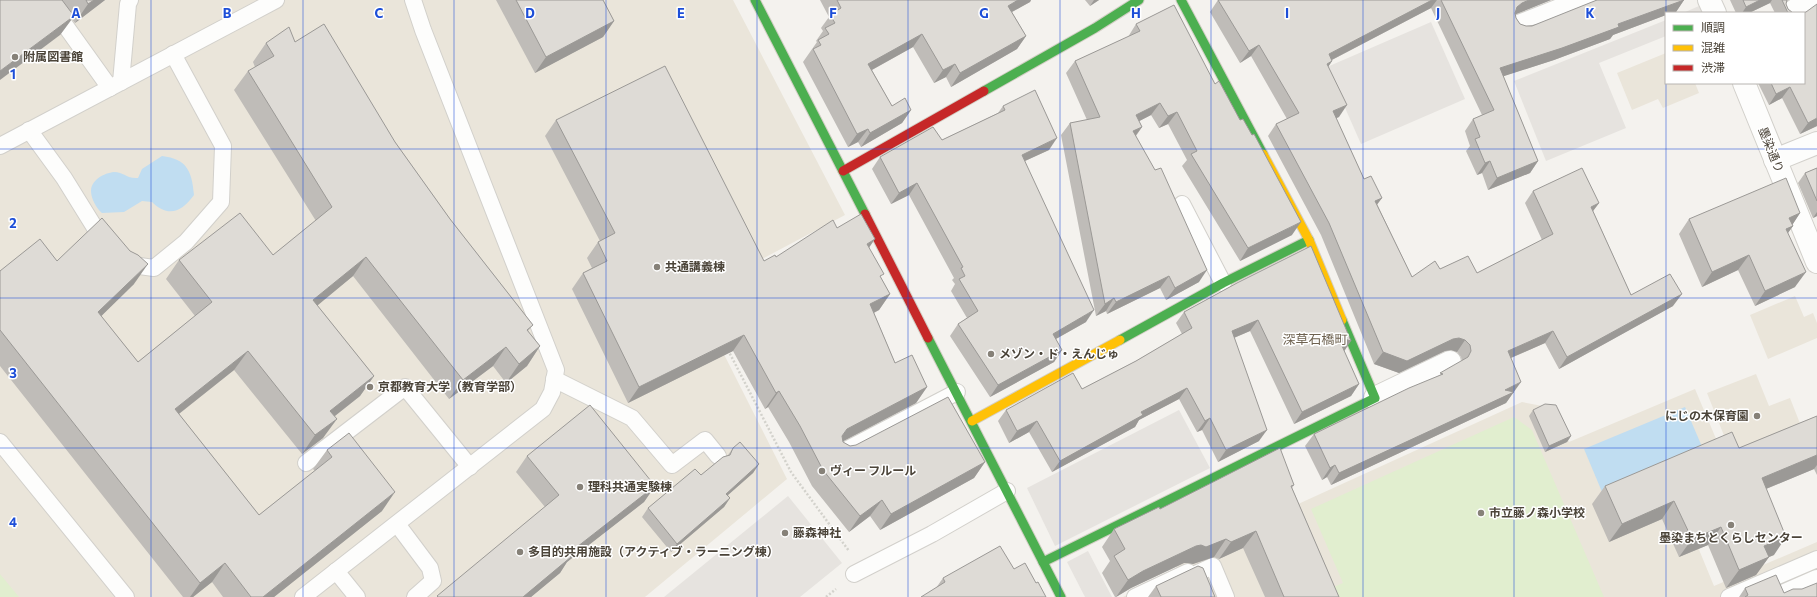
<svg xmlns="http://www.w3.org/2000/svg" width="1817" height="597" font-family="Commissioner,'Noto Sans JP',sans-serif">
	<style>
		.education { fill: #eae5da }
		.green { fill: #e1eecf }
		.parking { fill: #e6e3df }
		.water { fill: #c0ddf1 }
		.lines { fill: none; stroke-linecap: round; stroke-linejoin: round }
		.lane-casing { stroke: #d2d0cb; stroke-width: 18 }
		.street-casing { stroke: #d2d0cb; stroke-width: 24 }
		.fast-casing { stroke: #d3cfc5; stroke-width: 11 }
		.slow-casing { stroke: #d3cfc5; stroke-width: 11 }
		.jam-casing { stroke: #d3cfc5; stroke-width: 11 }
		.path { stroke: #d3d2cc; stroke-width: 2.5; stroke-dasharray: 2 2; stroke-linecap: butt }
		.lane { stroke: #fdfdfc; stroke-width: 16 }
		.street { stroke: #fdfdfc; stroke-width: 22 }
		.fast { stroke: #4caf50; stroke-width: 9 }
		.slow { stroke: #ffc107; stroke-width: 9 }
		.jam { stroke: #c62828; stroke-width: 9 }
		.wall { fill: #bfbcb8 }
		.shaded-wall { fill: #9b9996 }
		.building { fill: #dedbd6; stroke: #9b9996 }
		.grid { fill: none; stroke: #1d4ed8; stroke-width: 1; stroke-opacity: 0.55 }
		.poi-dot { fill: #868178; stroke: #fff; stroke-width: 1.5 }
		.labels { text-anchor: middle; stroke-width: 3; stroke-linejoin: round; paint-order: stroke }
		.poi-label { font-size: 12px; font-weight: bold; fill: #4b4439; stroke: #fff; text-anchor: start }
		.street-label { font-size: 12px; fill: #4b4439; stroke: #fff }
		.neighbourhood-label { font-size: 13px; fill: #6e6250; stroke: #fff }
		.grid-label { font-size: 13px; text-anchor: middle; font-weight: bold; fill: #1d4ed8; stroke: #fff; stroke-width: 3; stroke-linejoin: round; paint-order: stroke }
	</style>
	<rect width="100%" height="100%" fill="#f4f2ee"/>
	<g class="education">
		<polygon points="0,0 733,0 845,215 694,295 787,479 645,597 0,597"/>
		<polygon points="1666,53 1666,83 1695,83 1699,93 1663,108 1658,99 1632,110 1617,73"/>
		<polygon points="1795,296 1804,317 1813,313 1817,323 1817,338 1768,359 1750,315"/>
		<polygon points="1756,374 1769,406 1790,398 1801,426 1731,453 1707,393"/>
		<polygon points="1695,389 1725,460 1672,484 1714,586 1817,542 1817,573 1762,597 1123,597 1174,572 1177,566 1206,546 1522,402 1553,408 1569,442"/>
	</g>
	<g class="green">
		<polygon points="1514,417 1532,430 1604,597 1324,597 1322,592 1343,583 1311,509"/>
		<polygon points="0,574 19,597 0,597"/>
	</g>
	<g class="parking">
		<polygon points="1699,6 1702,13 1683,13"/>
		<polygon points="1666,20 1666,36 1599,63 1626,128 1546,161 1514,81"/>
		<polygon points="1431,22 1465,99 1361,144 1327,67"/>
		<polygon points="1179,410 1210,468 1055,546 1027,488"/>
		<polygon points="788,496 842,563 800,597 664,597"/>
		<polygon points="1088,551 1112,597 1085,597 1067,562"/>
	</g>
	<g class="water">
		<path d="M162,156C187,159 192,171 194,195C182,212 168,218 152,202L142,201L124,212L102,213C96,208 91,198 91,191C91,180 104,173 114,172C124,172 127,179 138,178L142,169Z"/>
		<polygon points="1685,407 1706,456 1605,499 1584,449"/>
	</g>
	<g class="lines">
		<g class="lane-casing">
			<g id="lane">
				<polyline points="47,0 110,88"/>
				<polyline points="121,82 128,4 130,0"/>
				<polyline points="29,130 64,178 100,236 107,244"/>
				<polyline points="0,146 276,0"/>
				<polyline points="1182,204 1223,283"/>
				<polyline points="125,264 154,268 186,242 221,202 223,146 173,54"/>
				<polyline points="554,379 632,418 672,465 705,440 718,456"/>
				<polyline points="0,442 126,597"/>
				<polyline points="840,453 957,392"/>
				<polyline points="306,463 405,387 470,467"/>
				<polyline points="397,524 430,568 433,581 415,597"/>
				<polyline points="336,571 357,597"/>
				<polyline points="854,574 932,534 1007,491"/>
				<polyline points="303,597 543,409 552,392 556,370 423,30 413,0"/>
				<polyline points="1135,597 1188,572 1191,576 1213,566 1226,597"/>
				<polyline points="1729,597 1817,559"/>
			</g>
		</g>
		<g class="street-casing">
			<g id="street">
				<polyline points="1709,0 1715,13"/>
				<polyline points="1791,13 1809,0"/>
				<polyline points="1519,26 1585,0"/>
				<polyline points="1744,83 1817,262"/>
				<polyline points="1775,160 1817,143"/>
				<polyline points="1375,398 1450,362"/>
				<polyline points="1785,595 1817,581"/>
			</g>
		</g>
		<g class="fast-casing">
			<g id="fast">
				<polyline points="755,0 865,214"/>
				<polyline points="1181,0 1263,154"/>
				<polyline points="984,91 1095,28 1139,0"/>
				<polyline points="928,338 1061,597"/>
				<polyline points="1120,340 1223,283 1309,240"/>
				<polyline points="1043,562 1375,398 1342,320"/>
			</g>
		</g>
		<g class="slow-casing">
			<g id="slow">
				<polyline points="1263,154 1309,240 1342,320"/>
				<polyline points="972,421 1120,340"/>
			</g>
		</g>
		<g class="jam-casing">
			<g id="jam">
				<polyline points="843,171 984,91"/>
				<polyline points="865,214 928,338"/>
			</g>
		</g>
		<g class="path">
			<polyline points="728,350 791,472 849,551"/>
			<polyline points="826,597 836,589"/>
		</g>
		<use href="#lane" class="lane"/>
		<use href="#street" class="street"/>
		<use href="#fast" class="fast"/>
		<use href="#slow" class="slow"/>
		<use href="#jam" class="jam"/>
	</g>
	<g class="wall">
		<polygon points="0,0 105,0 75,23 72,19 60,35"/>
		<polygon points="496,0 603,0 614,21 603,37 535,73"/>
		<polygon points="820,0 1031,0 1030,2 1012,12 1026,36 1017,49 951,87 946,77 934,83 913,47 872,70 892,106 911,110 902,123 861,147 858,142 848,147 803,62 817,42 816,41 823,31 821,28 829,17"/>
		<polygon points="1085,0 1099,0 1090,6"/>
		<polygon points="1218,0 1551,0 1515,14 1516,18 1520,24 1526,26 1684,0 1676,12 1666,13 1666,15 1613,35 1610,39 1554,60 1503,76 1538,161 1530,173 1488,190 1482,173 1477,175 1466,151 1470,146 1465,131 1473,119 1482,115 1431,8 1332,60 1332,61 1328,67 1339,117 1336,118 1364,179 1382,198 1377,204 1412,277 1440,269 1477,273 1542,240 1525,203 1533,191 1599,203 1593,211 1631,295 1673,306 1559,369 1545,343 1511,358 1514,391 1506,403 1331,485 1327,477 1322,480 1305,446 1314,434 1438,376 1462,361 1461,357 1457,352 1451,350 1445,351 1399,373 1374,364 1321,235 1268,136 1276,124 1287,119 1251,56 1240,63 1210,12"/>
		<polygon points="1730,0 1788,0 1787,1 1786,4 1788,9 1793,13 1775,13 1770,3 1749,13 1736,13"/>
		<polygon points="1136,24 1292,235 1240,261 1182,166 1187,160 1168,124 1159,128 1151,115 1139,121 1142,127 1136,136 1199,282 1166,300 1160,288 1107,314 1106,311 1096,316 1061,135 1070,123 1087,120 1066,73 1075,61 1128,37"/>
		<polygon points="295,42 395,142 450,219 533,325 528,331 540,346 527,366 506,383 493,366 449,399 353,276 317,305 374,376 360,396 335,416 323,438 302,454 234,370 179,414 259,515 315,471 313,469 327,450 382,511 274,597 223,597 212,582 193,597 183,597 0,366 0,271 57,261 134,284 101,316 138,362 195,316 166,279 179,260 273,255 316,221 234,90 248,71 255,67 253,62 266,43"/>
		<polygon points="1758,83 1804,83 1817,126 1800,134 1782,98 1769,105"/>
		<polygon points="1003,106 1049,150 1025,161 1086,322 1056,339 1062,350 1054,362 990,397 950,336 958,324 967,318 951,291 955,284 952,280 954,278 909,195 891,204 872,169 880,157 942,140 998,113"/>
		<polygon points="556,120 764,261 776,257 837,228 869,247 881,278 890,294 879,310 874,313 895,363 927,387 916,403 843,441 843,442 850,446 985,462 974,478 880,530 870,516 849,532 812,486 789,442 768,407 765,409 733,351 628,403 572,289 583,273 592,268 587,258 598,242 600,241 545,136"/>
		<polygon points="1817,168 1817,216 1813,218 1798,183 1805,173"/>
		<polygon points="1800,213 1792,225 1793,226 1788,233 1795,287 1755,306 1738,270 1702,287 1679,234 1689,219"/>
		<polygon points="1237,283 1359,384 1351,396 1294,424 1250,331 1234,338 1259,441 1218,462 1202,430 1197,432 1179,399 1139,420 1135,427 1052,472 1029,432 1009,443 998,421 1006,410 1082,389 1136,361 1182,334 1176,323 1184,312"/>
		<polygon points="1533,410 1571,436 1567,442 1545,452 1529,416"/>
		<polygon points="1817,416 1817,475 1814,469 1766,489 1774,555 1769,557 1756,575 1726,588 1708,545 1679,557 1662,519 1609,542 1592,504 1605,486 1739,448"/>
		<polygon points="733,448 759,464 753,473 728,495 730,498 724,507 671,552 642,517 648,508 701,475 728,455"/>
		<polygon points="527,456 655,486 644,502 567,562 560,573 531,597 437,597 545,507 516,472"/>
		<polygon points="1294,485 1292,488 1339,597 1265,597 1243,548 1219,559 1214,557 1193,564 1188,563 1184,563 1131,588 1116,597 1115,597 1102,573 1110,561 1102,547 1114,529 1160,509"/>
		<polygon points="1014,569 1036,583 936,588 943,578"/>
		<polygon points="1156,586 1215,597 1148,597"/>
		<polygon points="1745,588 1784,593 1802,589 1817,597 1739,597"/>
	</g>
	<g class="shaded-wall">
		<polygon points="94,0 105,0 75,23 88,4"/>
		<polygon points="1018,0 1031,0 1030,2 999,19 1008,6"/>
		<polygon points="1094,0 1099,0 1090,6"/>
		<polygon points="1432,0 1437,0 1431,8 1320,66 1329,54"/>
		<polygon points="1529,0 1551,0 1514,15 1517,7 1522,3"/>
		<polygon points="1684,0 1676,12 1672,13 1666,13 1666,15 1613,35 1610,39 1554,60 1492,80 1500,68 1618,24"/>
		<polygon points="1760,0 1772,0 1770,3 1749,13 1742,13 1746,7"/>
		<polygon points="74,16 60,35 0,80 0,71"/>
		<polygon points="614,21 603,37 535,73 546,57"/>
		<polygon points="922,34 913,47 859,77 868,64"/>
		<polygon points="1026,36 1017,49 951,87 960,73"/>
		<polygon points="1259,45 1251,56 1240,63 1249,51"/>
		<polygon points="1332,61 1324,73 1327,64"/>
		<polygon points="955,64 946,77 934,83 943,70"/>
		<polygon points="1790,87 1782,98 1769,105 1776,94"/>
		<polygon points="1160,103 1151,115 1128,127 1136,115"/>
		<polygon points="1347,105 1339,117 1325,123 1333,111"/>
		<polygon points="911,110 902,123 861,147 870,133"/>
		<polygon points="1177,112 1168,124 1159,128 1168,116"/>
		<polygon points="1817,118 1817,126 1800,134 1808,123"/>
		<polygon points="1142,127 1133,139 1133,131"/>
		<polygon points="868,129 858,142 848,147 857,134"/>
		<polygon points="1057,138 1049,150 1014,166 1022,155"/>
		<polygon points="1490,161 1482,173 1477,175 1485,163"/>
		<polygon points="1538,161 1530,173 1488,190 1497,178"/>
		<polygon points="917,183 909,195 891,204 899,193"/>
		<polygon points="1382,198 1373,210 1375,201"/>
		<polygon points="1599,203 1590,215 1591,207"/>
		<polygon points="1817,212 1817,216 1813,218"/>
		<polygon points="1800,213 1791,227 1793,226 1782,241 1789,218"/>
		<polygon points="1301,222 1292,235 1240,261 1248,248"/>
		<polygon points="875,239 864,255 867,244"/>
		<polygon points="1749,255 1738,270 1702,287 1712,272"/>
		<polygon points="366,257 353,276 300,320 313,300"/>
		<polygon points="148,264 134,284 85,332 98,312"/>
		<polygon points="1207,270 1199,282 1166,300 1175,288"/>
		<polygon points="1806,272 1795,287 1755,306 1765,291"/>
		<polygon points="1169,276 1160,288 1107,314 1116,302"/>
		<polygon points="890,294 879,310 859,320 870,304"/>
		<polygon points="1682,294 1673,306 1559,369 1567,357"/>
		<polygon points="1114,298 1106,311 1096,316 1105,304"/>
		<polygon points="1094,310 1086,322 1045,345 1053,334"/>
		<polygon points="1258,320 1250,331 1224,342 1232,331"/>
		<polygon points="1553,331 1545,343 1499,363 1508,351"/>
		<polygon points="744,335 733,351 628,403 639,387"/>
		<polygon points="1338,337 1351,341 1343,353"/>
		<polygon points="1459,338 1465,340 1457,352 1451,350 1445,351 1399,373 1374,364 1383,352"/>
		<polygon points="540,346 527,366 506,383 519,364"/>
		<polygon points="506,347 493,366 449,399 463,380"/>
		<polygon points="1062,350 1054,362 990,397 998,385"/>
		<polygon points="248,351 234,370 161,428 175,409"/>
		<polygon points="374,376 360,396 317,430 330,411"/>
		<polygon points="1521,382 1506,403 1331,485 1339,473"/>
		<polygon points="1359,384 1351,396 1294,424 1302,412"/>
		<polygon points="927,387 916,403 836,445 847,429"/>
		<polygon points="1187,388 1179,399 1139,420 1135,427 1052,472 1060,461 1141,412"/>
		<polygon points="779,391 768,407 765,409 776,393"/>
		<polygon points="1210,418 1202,430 1197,432 1205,421"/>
		<polygon points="337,419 323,438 302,454 315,435"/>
		<polygon points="1037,421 1029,432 1009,443 1017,431"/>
		<polygon points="1267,430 1259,441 1218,462 1226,450"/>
		<polygon points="1571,436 1567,442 1545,452 1549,446"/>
		<polygon points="1817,455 1817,465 1814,469 1749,496 1762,478"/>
		<polygon points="985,462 974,478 880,530 891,514"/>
		<polygon points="759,464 753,473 720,502 726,494"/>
		<polygon points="1335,465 1327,477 1322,480 1330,468"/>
		<polygon points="655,486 644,502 567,562 560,573 531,597 523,597 568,554"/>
		<polygon points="395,492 382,511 274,597 263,597"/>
		<polygon points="730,498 724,507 671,552 677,544"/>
		<polygon points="882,500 870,516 849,532 860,516"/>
		<polygon points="1674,501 1662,519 1609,542 1622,524"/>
		<polygon points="1721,527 1708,545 1679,557 1692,539"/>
		<polygon points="1256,531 1243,548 1219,559 1231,542"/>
		<polygon points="1786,537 1774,555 1769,557 1756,575 1726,588 1739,570 1764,546"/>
		<polygon points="1226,539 1214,557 1193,564 1188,563 1184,563 1131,588 1116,597 1128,580 1143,571 1196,546"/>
		<polygon points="225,563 212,582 193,597 190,597 200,583"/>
	</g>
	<g class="building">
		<polygon points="0,0 62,0 74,16 0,71"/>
		<polygon points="86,0 94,0 88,4"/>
		<polygon points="516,0 603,0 614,21 546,57"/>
		<polygon points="837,0 1018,0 1008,6 1026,36 960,73 955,64 943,70 922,34 868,64 892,106 905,98 911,110 870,133 868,129 857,134 813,49 821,45 818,40 829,34 825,28 835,23 830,15 841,8"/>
		<polygon points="1218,0 1432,0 1329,54 1332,61 1327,64 1347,105 1333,111 1364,179 1371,176 1382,198 1375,201 1412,277 1435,261 1440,269 1468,256 1477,273 1553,234 1533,191 1582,168 1599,203 1591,207 1631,295 1670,274 1682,294 1567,357 1553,331 1508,351 1521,382 1505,390 1514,392 1339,473 1335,465 1330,468 1314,434 1409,388 1443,374 1440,373 1468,357 1471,351 1470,345 1465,340 1459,338 1453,339 1407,361 1383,352 1329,223 1276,124 1299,113 1259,45 1249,51"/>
		<polygon points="1441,0 1529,0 1522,3 1517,7 1515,13 1516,18 1520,24 1526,26 1532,26 1597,0 1684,0 1618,24 1619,27 1562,48 1500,68 1538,161 1497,178 1490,161 1485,163 1475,139 1480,137 1473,119 1494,110"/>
		<polygon points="1743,0 1760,0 1746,7"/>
		<polygon points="1782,0 1787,0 1786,4 1788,9 1793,13 1788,13"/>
		<polygon points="1817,4 1817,118 1808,123 1790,87 1776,94 1771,83 1804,83 1804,13 1803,13 1806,12"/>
		<polygon points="1174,5 1215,84 1219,81 1240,120 1243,119 1252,135 1254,134 1301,222 1248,248 1191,154 1197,151 1177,112 1168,116 1160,103 1136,115 1142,127 1133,131 1155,170 1161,168 1207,270 1175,288 1169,276 1116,302 1114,298 1105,304 1070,123 1100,117 1075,61 1140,31 1136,24"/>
		<polygon points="324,24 395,142 450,219 533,325 527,330 540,346 519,364 506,347 463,380 366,257 313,300 374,376 330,411 337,419 315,435 248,351 175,409 259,515 332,457 327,450 349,433 395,492 263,597 251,597 225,563 200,583 0,330 0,271 40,239 57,261 102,218 130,251 138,255 148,264 98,312 138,362 212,302 179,260 240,213 273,255 332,207 248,71 274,56 266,43 289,27 295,42"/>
		<polygon points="665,66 764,261 775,255 776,257 833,220 837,228 861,214 875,239 867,244 884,274 880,276 890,294 870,304 895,363 912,355 927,387 847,429 842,436 843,442 850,446 856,445 948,397 985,462 891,514 882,500 860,516 823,470 800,426 779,391 776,393 744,335 639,387 583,273 607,261 598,242 615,233 556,120"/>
		<polygon points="1035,90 1057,138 1022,155 1094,310 1053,334 1062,350 998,385 958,324 978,311 959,279 965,276 961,268 963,267 917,183 899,193 880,157 933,127 942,140 1005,110 1003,106"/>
		<polygon points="1817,168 1817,201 1805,173"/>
		<polygon points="1786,178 1800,213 1789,218 1793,226 1786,229 1806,272 1765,291 1749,255 1712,272 1689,219"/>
		<polygon points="1311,246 1351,341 1338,337 1359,384 1302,412 1258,320 1232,331 1267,430 1226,450 1210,418 1205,421 1187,388 1141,412 1143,415 1060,461 1037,421 1017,431 1006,410 1073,373 1082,389 1136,361 1192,328 1184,312 1237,283"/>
		<polygon points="1545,404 1556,405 1571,436 1549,446 1533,410"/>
		<polygon points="590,405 655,486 568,554 571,557 523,597 438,597 437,596 559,495 527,456"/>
		<polygon points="1817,416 1817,455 1762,478 1786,537 1764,546 1769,557 1739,570 1721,527 1692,539 1674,501 1622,524 1605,486 1732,432 1739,448"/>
		<polygon points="740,442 759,464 726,494 730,498 677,544 648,508 695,469 701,475 723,457 730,455 733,448"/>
		<polygon points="1280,448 1294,485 1291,486 1339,597 1284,597 1256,531 1231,542 1226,539 1206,547 1201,545 1196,546 1143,571 1128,580 1114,556 1125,549 1114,529 1159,507 1160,509"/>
		<polygon points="1000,546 1014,569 1025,563 1036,583 1038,582 1046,597 921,597 945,582 943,578"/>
		<polygon points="1198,566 1203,568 1215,597 1161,597 1156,586"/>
		<polygon points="1776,575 1784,593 1793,589 1802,589 1817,583 1817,597 1745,597 1748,595 1745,588"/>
	</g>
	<path class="grid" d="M151,0V597M303,0V597M454,0V597M606,0V597M757,0V597M908,0V597M1060,0V597M1211,0V597M1363,0V597M1514,0V597M1666,0V597M0,149H1817M0,298H1817M0,448H1817"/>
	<g class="poi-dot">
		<circle cx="15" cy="57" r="4"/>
		<circle cx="657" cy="267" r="4"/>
		<circle cx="991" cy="354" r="4"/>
		<circle cx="370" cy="387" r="4"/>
		<circle cx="1757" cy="416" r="4"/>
		<circle cx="822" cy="471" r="4"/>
		<circle cx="580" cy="487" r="4"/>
		<circle cx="1481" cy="513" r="4"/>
		<circle cx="1731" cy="525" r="4"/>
		<circle cx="785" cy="533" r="4"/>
		<circle cx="520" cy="552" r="4"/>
	</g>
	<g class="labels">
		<g class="poi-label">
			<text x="23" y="61">附属図書館</text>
			<text x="665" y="271">共通講義棟</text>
			<text x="999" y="358">メゾン・ド・えんじゅ</text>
			<text x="378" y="391">京都教育大学（教育学部）</text>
			<text x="1749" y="420" text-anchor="end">にじの木保育園</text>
			<text x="830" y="475">ヴィー フルール</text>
			<text x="588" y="491">理科共通実験棟</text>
			<text x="1489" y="517">市立藤ノ森小学校</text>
			<text x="793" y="537">藤森神社</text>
			<text x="1731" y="542" text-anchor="middle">墨染まちとくらしセンター</text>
			<text x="528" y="556">多目的共用施設（アクティブ・ラーニング棟）</text>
		</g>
		<g class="street-label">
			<text transform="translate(1771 150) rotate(68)" y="4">墨染通り</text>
		</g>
		<g class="neighbourhood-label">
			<text x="1315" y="344">深草石橋町</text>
		</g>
	</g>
	<g class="grid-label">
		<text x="76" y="18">A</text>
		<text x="227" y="18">B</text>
		<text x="379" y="18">C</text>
		<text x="530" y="18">D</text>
		<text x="681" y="18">E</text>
		<text x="833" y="18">F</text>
		<text x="984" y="18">G</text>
		<text x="1136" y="18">H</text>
		<text x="1287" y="18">I</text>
		<text x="1438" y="18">J</text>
		<text x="1590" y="18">K</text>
		<text x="13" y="79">1</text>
		<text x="13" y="228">2</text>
		<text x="13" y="378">3</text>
		<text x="13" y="527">4</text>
	</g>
	<rect x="1665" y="12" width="140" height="72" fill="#ffffff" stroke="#b7b4b0"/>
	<rect x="1673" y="25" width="20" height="6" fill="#4caf50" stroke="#b7b4b0"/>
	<text x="1701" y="32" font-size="12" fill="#4b4439">順調</text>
	<rect x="1673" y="45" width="20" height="6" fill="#ffc107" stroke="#b7b4b0"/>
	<text x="1701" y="52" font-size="12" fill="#4b4439">混雑</text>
	<rect x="1673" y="65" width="20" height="6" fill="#c62828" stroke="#b7b4b0"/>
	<text x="1701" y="72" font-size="12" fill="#4b4439">渋滞</text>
</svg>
